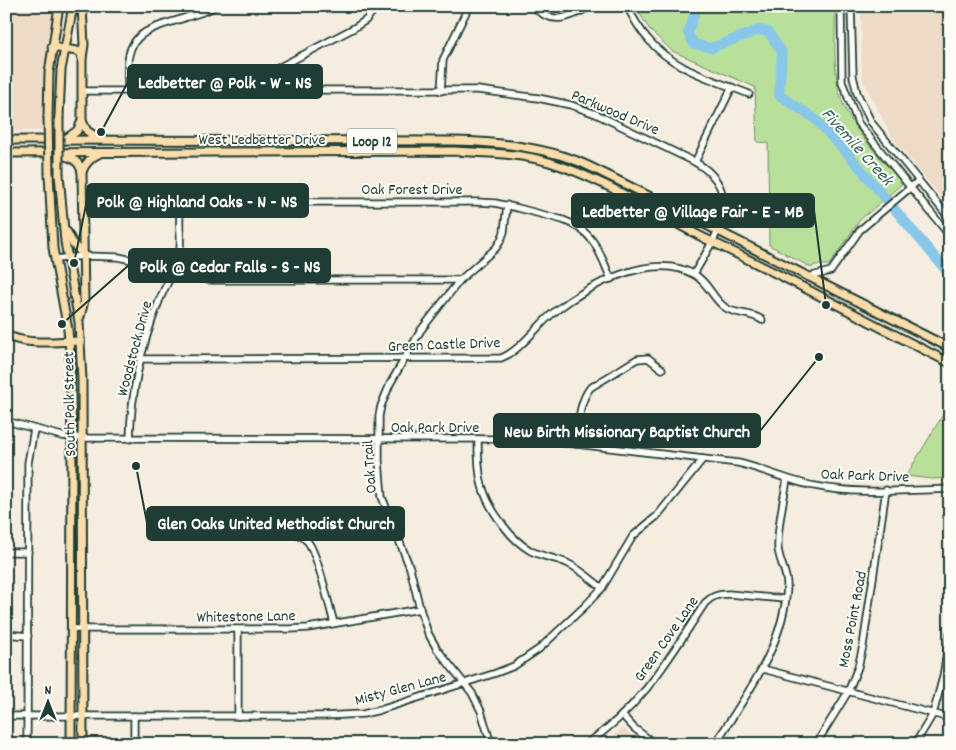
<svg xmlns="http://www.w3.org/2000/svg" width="956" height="750" font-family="Dekko,sans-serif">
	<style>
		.built { fill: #eedbc7 }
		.green { fill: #b9e09b; stroke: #6c8e68 }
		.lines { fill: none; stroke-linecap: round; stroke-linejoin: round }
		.river { stroke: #88c7e9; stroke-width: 10 }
		.minor-casing { stroke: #1f3d34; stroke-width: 9 }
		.major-casing { stroke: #1f3d34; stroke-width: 11 }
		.minor { stroke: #fdfcf7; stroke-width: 5.5 }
		.major { stroke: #fbddab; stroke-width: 7 }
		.major-bridge-casing { stroke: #1f3d34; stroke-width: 11; stroke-linecap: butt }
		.major-bridge { stroke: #fbddab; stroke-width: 7 }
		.labels { text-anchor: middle; stroke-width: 4; stroke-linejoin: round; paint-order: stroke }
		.shield { fill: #fdfcf7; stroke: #62766e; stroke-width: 1 }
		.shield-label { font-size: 15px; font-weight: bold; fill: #1f3d34 }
		.street-label { font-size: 16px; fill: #1f3d34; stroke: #fdfcf7 }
		.water-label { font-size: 18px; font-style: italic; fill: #396061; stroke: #fdfcf7 }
		.leader { fill: none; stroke: #1f3d34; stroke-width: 2 }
		.callout-dot { fill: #1f3d34; stroke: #fdfcf7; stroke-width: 2 }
		.callout { fill: #1f3d34; stroke: #1f3d34; stroke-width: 2 }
		.callout-label { font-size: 18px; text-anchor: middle; font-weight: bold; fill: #fff }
	</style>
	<rect width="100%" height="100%" fill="#f6ede1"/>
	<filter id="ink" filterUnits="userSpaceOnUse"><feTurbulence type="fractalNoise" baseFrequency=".02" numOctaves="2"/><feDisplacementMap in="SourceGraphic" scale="10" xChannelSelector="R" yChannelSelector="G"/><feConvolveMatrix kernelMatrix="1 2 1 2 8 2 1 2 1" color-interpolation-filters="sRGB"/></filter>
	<g filter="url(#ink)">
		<g class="built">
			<polygon points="6,6 52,6 45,131 6,131"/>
			<polygon points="861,6 950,6 950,208 893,139 862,78"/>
			<polygon points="623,728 641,744 602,744 611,738"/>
		</g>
		<g class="green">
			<path d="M635,6H835C836,38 831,76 844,106C853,130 885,163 903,183L860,220L829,265H814L812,268L769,245L768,143L757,142L755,87L672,51L650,30Z"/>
			<polygon points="950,403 950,478 931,479 906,476"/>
		</g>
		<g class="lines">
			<polyline class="river" points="697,6 688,33 694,44 711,48 759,30 768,32 782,52 779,95 815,119 854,161 950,275"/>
			<g class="minor-casing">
				<g id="minor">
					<path d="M533,6C552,27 571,17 591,6"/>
					<path d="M627,6C633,18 639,29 648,39C672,69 714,80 749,94"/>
					<polyline points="841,6 842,82 858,123 950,236"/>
					<polyline points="851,6 853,76 857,93 871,122 950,219"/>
					<path d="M286,64C292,76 296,84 308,90H478L538,98L571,105L596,114L695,162C718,175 728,193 722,220C719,233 701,261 694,274"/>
					<path d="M128,90C128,79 126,67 129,55C134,28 165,25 187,17C197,14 207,11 216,6"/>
					<polyline points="82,91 195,91 216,90 240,85 261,77 354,28 366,20 377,6"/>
					<polyline points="441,91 443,60 469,6"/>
					<polyline points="695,162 732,87"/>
					<polyline points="55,259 84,256 118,257 147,263 173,272 209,280 460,280"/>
					<polyline points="808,277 831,271 860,230 918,181"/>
					<path d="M141,359L501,358C520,351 537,326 553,313C587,286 652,250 695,275C709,283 713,300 726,308C737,315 751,312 762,320"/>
					<path d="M6,421L62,436L82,438L523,439L576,444L738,463C764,469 788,481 815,486C857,495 907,490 950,489"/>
					<path d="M130,439C131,393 141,347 158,304C164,287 175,272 179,254C183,239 177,223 181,208L187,204L214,202H476L495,203L518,208L563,220C594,231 599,251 611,279"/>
					<path d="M478,439C478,477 480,495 503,525C511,536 519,544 531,551C543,557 555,558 567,563C580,569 591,579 602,588"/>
					<path d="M576,444C579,425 578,404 590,388L637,359L648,358L662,369"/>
					<path d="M242,526C260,526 295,527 308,542C318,555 329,606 334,623"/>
					<polyline points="6,552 28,552"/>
					<polyline points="71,629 290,629 308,628 420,609"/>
					<polyline points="238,630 238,716"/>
					<polyline points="6,634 28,636"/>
					<polyline points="763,669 950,718"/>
					<polyline points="622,715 634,728 655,744"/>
					<polyline points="6,716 323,716 363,714 380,710 496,673 514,666 539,649 585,606 602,588 633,536 657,516 703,459"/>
					<polyline points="134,716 134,744"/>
					<polyline points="27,744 28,463 34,429"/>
					<polyline points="491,744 481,711 472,693 437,649 428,633 420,609 410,568 382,497 379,461 379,416 381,406 390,384 421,330 460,280 496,248 501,240 504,232 507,205"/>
					<path d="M586,744C642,707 669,658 705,603C712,596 718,594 729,594L785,599"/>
					<path d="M715,744C746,695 785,645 787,585C787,572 779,561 778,548C777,526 784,500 787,479"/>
					<polyline points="816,744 848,692 858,667 863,646 886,490"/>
					<polyline points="915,744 933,714 943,677 950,633"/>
				</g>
			</g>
			<g class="major-casing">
				<g id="major">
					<polyline points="82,6 84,45 82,58 82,121 87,131 100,139"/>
					<polyline points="52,47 77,51 81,53 82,58"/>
					<polyline points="48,117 49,73 59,6"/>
					<polyline points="59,117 61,70 73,6"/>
					<path d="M6,140L455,141C496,142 538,146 577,161C590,166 602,173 615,179L950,348"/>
					<polyline points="64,140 77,131 82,121"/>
					<path d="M6,153L455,151C487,153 519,153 549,162C605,179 654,213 706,239C789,278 868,322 950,363"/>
					<path d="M62,155C73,158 79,161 82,172L84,301L80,317"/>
					<path d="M82,172C85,163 91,157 100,153"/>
					<polyline points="49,174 53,248 68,330 70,353 72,438 71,744"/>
					<polyline points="59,174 65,242 79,322 82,380 83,744"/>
					<polyline points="67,232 73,244 84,255"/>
					<path d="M6,335C28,346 57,341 80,341"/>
				</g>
			</g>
			<use href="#minor" class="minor"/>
			<use href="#major" class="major"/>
			<g class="major-bridge-casing">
				<g id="major-bridge">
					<polyline points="48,117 49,174"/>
					<polyline points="59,117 59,174"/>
				</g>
			</g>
			<use href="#major-bridge" class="major-bridge"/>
		</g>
	</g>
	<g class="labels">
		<rect class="shield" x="347" y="128.5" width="50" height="25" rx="4"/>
		<g class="shield-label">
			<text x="372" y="146">Loop 12</text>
		</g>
		<g class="street-label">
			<text transform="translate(616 111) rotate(23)" y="6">Parkwood Drive</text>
			<text x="262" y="144">West Ledbetter Drive</text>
			<text x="412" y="194">Oak Forest Drive</text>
			<text transform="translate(444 343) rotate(-2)" y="6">Green Castle Drive</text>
			<text transform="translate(133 348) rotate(-75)" y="6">Woodstock Drive</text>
			<text transform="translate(68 404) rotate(-91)" y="6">South Polk Street</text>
			<text x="435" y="432">Oak Park Drive</text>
			<text transform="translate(368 467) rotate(-94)" y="6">Oak Trail</text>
			<text transform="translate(865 474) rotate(2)" y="6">Oak Park Drive</text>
			<text transform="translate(246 615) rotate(-1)" y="6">Whitestone Lane</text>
			<text transform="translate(851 619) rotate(-79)" y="6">Moss Point Road</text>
			<text transform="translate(665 638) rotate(-55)" y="6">Green Cove Lane</text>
			<text transform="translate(400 687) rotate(-15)" y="6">Misty Glen Lane</text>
		</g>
		<g class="water-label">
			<text transform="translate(858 146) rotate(48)" y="6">Fivemile Creek</text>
		</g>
	</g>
	<path class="leader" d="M101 132L128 82M74 263L87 200M826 305L814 210M62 324L129 265M819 357L760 431M136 466L147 523"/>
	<g class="callout-dot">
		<circle cx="101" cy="132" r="5"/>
		<circle cx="74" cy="263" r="5"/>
		<circle cx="826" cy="305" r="5"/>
		<circle cx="62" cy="324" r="5"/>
		<circle cx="819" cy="357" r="5"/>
		<circle cx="136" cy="466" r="5"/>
	</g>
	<g class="callout">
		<rect x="128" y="65" width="194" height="33" rx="5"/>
		<rect x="87" y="184" width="221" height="33" rx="5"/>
		<rect x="572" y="194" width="242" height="33" rx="5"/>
		<rect x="129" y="249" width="201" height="33" rx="5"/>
		<rect x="494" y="414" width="266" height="33" rx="5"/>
		<rect x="147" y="507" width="257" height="33" rx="5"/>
	</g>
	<g class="callout-label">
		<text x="225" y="88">Ledbetter @ Polk - W - NS</text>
		<text x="197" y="207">Polk @ Highland Oaks - N - NS</text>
		<text x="693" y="217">Ledbetter @ Village Fair - E - MB</text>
		<text x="230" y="272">Polk @ Cedar Falls - S - NS</text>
		<text x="627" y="437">New Birth Missionary Baptist Church</text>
		<text x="276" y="529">Glen Oaks United Methodist Church</text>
	</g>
	<rect width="956" height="750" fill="none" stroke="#fdfcf7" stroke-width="25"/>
	<rect x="12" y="12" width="931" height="725" fill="none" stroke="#1f3d34" stroke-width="2" filter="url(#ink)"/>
	<g transform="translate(48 702)" stroke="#fdfcf7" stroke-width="4" paint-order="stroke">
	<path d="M0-4L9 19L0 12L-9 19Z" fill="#1f3d34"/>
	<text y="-8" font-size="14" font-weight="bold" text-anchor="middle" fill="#1f3d34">N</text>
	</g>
</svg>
